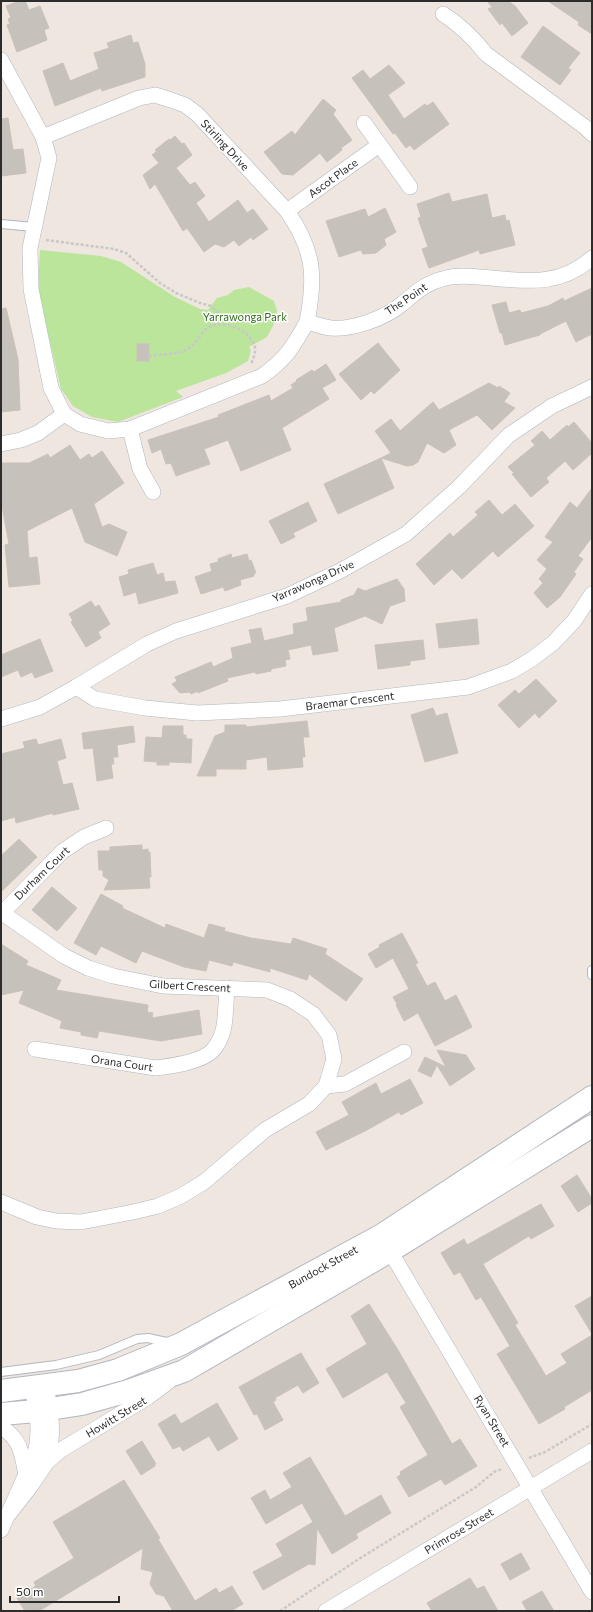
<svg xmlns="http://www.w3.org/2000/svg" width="593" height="1612" font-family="Commissioner,sans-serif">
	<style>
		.green { fill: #bae59b }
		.building { fill: #c6c1ba; stroke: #cac2b8 }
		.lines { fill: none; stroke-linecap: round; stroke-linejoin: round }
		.lane-casing { stroke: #b2b6c0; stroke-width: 10 }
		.street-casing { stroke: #b2b6c0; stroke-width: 16 }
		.secondary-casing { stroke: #b2b6c0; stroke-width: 24 }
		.path { stroke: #c8c8c8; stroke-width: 2.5; stroke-dasharray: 3 2; stroke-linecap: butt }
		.lane { stroke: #fff; stroke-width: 8 }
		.street { stroke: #fff; stroke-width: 15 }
		.secondary { stroke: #fff; stroke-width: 22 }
		.labels { text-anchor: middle; stroke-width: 3; stroke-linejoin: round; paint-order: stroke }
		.street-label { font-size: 11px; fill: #2c2c2c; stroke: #fff }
		.park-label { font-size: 11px; fill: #316c1a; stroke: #fff }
	</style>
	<rect width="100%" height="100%" fill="#eee6df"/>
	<polygon class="green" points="40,250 101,256 121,262 175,297 200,309 208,310 217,298 228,295 234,290 249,287 274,301 277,311 275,322 267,337 249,347 251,351 248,361 226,373 176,391 183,397 118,422 92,417 73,406 61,389 38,291"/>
	<g class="building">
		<polygon points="20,1 25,1 29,10 40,6 49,28 44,30 47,40 17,52 7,25 10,24 8,19 11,18 6,6"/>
		<polygon points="487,1 508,1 515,6 528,23 512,36 502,23 500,25 488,9 492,7"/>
		<polygon points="548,1 592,1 592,34 578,25 579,22"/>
		<polygon points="543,26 580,53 568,68 571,70 560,85 521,57"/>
		<polygon points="131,35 133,43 138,42 145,64 145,77 102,91 101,88 55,106 43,71 63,63 70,81 99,69 94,53 109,48 107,43"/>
		<polygon points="389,65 405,83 388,95 404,119 425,104 427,106 433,102 449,124 414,150 410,145 406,148 395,133 393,134 352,78 363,70 370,79"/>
		<polygon points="323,99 336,110 333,114 352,140 341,148 342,150 327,162 320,153 293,175 282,174 264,152 292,131 295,135"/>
		<polygon points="8,118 13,150 23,149 26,173 1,176 1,119"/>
		<polygon points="175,136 182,144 184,143 192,155 176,168 190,185 195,182 205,196 196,203 209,222 238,200 247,213 253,209 268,229 253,240 251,237 239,246 234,240 224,247 215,244 204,252 187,228 183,231 155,184 150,189 143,175 159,163 152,155 157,151 155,150 169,139 170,140"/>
		<polygon points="449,193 452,202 487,194 492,218 505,215 506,221 509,220 515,245 480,254 479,250 429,268 422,249 428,247 418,218 421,217 417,204"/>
		<polygon points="385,208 396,232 384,239 386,245 376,253 363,254 361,250 339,257 326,221 365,209 368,217"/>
		<polygon points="592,288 592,334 576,342 566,321 540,334 540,335 505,345 502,333 500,333 492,305 506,302 509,313 520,310 521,313 548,306 563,298 564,301"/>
		<polygon points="6,308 18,359 20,410 1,412 1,309"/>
		<polygon points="378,343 400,370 374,394 371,391 361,400 339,374"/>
		<rect x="137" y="344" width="12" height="17"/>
		<polygon points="326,364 336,380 322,388 329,399 282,428 291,450 241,471 228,440 204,449 210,464 176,476 171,463 166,464 161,449 152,453 148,440 219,417 218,415 269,395 271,401 293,388 291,385 297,381 296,380 312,370 314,372"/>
		<polygon points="489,383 498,388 499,386 510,393 504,402 515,408 492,430 477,415 449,430 456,445 444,453 427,443 418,462 413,465 407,466 381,458 391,453 375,431 391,419 400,431 433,402 439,410"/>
		<polygon points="574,422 592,443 592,453 573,470 565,461 546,478 549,482 531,497 512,474 514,473 508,467 535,445 531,441 542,431 550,440 567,425 568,427"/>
		<polygon points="70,445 80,460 89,454 92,458 102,451 124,483 94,504 102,527 109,524 127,532 117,556 85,542 72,508 27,531 29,558 37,557 40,584 9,587 5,545 9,544 1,501 2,463 29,463 48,454 50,458"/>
		<polygon points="381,458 394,488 338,514 324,484"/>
		<polygon points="592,488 592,537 578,556 583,559 574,572 576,574 560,597 547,608 534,593 543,583 539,579 547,569 537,560 553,542 545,537 570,502 577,508"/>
		<polygon points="489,500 502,515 515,504 534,526 498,557 493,551 462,579 452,569 434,585 416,564 450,533 453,537 478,515 475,512"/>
		<polygon points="308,502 317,521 293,533 295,537 281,544 269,521"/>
		<polygon points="231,554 232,558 247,554 249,561 251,560 256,573 254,573 254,576 240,580 241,585 225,591 223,587 201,594 195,577 212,571 210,564 218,562 218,559"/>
		<polygon points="153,563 157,575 163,573 165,582 175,581 178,593 139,604 136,592 124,596 119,577 129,574 128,570"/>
		<polygon points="397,579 404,589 405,601 390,606 382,624 365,616 334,628 338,651 313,655 311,645 288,650 290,659 285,660 286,666 271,669 271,671 256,674 255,672 227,678 228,681 198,693 198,691 191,694 190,692 180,693 172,684 177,681 175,677 211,662 213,667 233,658 231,648 252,643 249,630 261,628 264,641 294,634 293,624 308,621 306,608 341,602 341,600 354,595 358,588 365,591"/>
		<polygon points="91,601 95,607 99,605 110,624 98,632 101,638 86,647 71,622 73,621 69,614"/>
		<polygon points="477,619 479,644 439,648 436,624"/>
		<polygon points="40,639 53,671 35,678 32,672 21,677 18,670 1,677 1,655"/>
		<polygon points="423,640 425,659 410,661 410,665 378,669 375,645"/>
		<polygon points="536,679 557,701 539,718 535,713 519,728 498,705 515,690 519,694"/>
		<polygon points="433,708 436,716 447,713 458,753 425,762 411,715"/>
		<polygon points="307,721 309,737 303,737 305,757 302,757 303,767 268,770 267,757 246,760 246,769 216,769 216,776 197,776 215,736 225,732 225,725 246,725 246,727"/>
		<polygon points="133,726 135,742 117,745 118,757 113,757 114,764 111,764 113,778 97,781 93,748 84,749 82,733"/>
		<polygon points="163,726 183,726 183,735 186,735 186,739 192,739 191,763 169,762 169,765 157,765 157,762 144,761 146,737 162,738"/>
		<polygon points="36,739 38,745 61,739 66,758 57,761 63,785 72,783 79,809 53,815 53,813 16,823 15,817 1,821 1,754 25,748 23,742"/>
		<polygon points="19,839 37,857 1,892 1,856"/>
		<polygon points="142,845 142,850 148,849 148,852 150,852 151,877 149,877 150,888 104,890 109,880 103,876 103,870 99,870 98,851 110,851 110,847"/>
		<polygon points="52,887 77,908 57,931 32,910"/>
		<polygon points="101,894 123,906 122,908 165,928 166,924 204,938 209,924 225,928 224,931 251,938 291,944 293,938 327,949 325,954 363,979 346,1001 309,974 307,980 270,968 270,972 233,962 232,966 209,960 206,971 184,967 142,951 136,963 101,946 96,955 74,943"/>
		<polygon points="402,933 418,963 415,964 427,986 435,982 445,1001 456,995 472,1027 435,1046 418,1013 404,1021 396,1005 397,1004 393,997 409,989 393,958 376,968 368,954 380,947 379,945"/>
		<polygon points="1,944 28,961 26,965 61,980 56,990 148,1005 147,1012 153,1013 152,1018 199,1010 202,1034 161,1041 99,1031 97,1038 81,1035 81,1032 60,1028 62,1021 19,1003 24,990 1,995"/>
		<polygon points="437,1050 466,1055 475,1069 450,1086 437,1065 431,1077 418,1071 425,1057 446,1067"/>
		<polygon points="410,1079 423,1103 401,1115 399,1112 365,1131 326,1150 316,1132 349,1115 342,1102 376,1083 381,1094"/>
		<polygon points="577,1175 592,1199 592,1203 578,1212 561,1186"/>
		<polygon points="541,1204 554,1226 531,1239 529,1236 483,1264 518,1323 515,1325 546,1376 567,1363 561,1354 592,1335 592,1390 564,1407 565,1409 539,1424 497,1354 510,1346 481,1297 476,1300 460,1272 454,1275 441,1253 464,1239 467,1245"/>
		<polygon points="592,1296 592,1334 575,1306"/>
		<polygon points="369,1304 398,1350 452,1444 460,1439 477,1466 445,1485 441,1479 409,1497 397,1477 401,1475 400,1472 428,1455 400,1407 406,1403 387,1372 343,1398 326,1369 367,1344 351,1316"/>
		<polygon points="301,1353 319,1383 303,1393 298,1385 275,1398 276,1400 273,1402 283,1420 265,1430 257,1414 254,1415 239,1387"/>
		<polygon points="217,1403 238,1439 218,1451 209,1436 183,1451 180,1446 173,1449 158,1424 175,1414 181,1424"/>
		<polygon points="142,1441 156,1464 155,1464 155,1466 141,1475 126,1451"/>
		<polygon points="310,1457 345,1516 381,1495 391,1513 356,1534 358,1538 332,1554 317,1528 315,1565 309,1564 263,1590 253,1572 283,1556 276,1544 313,1522 302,1503 266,1524 251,1498 265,1490 270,1500 292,1487 283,1473"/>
		<polygon points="124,1480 160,1538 158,1539 195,1601 216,1588 219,1593 232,1586 243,1604 231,1611 173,1611 164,1596 156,1594 150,1584 153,1572 141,1569 143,1548 39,1611 25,1611 17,1598 36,1586 34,1582 74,1558 53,1522"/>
		<polygon points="521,1553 530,1569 510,1580 501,1564"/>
		<polygon points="470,1578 477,1589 484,1586 498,1611 432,1611 427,1603"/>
		<polygon points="542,1591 554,1611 527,1611 522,1602"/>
	</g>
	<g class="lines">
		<g class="lane-casing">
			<g id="lane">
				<polyline points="1,224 34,227"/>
				<polyline points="592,970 592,975"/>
				<polyline points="1,1372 56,1365 99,1355 137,1339 148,1338 171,1343"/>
			</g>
		</g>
		<g class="street-casing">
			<g id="street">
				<path d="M443,14C460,25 473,37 486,54L585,127L592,134"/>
				<path d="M1,60L43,137L49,158L30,248L31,289L51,388L64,414L80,424L108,431L130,429L262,376C286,359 293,347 307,322C315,324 323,327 331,328C353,330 385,318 402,304C416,292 427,282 446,278C457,275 468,276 479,277C521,280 557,289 592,258"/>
				<polyline points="364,123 410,187"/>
				<path d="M43,137L139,98L155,95L171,100L185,105L197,114L287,211C314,250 316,276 307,322"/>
				<polyline points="287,211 379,145"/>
				<polyline points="130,429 140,469 153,492"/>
				<polyline points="1,444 21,440 38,433 64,414"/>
				<polyline points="76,687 95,699 145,708 197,713 280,709 468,687 512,671 532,659 553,643 574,621 592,594"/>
				<polyline points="1,719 40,707 76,687 147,644 176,631 287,596 340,571 406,534 459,487 509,435 552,406 592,387"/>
				<polyline points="1,912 64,956 88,968 113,976 163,986 267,990 290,999 313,1014 329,1035 334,1059 326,1086 309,1104 265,1130 204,1182 181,1196 158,1206 133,1212 81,1222 56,1221 37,1217 1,1202"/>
				<polyline points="2,913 63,851 84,837 106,828"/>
				<path d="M35,1049L156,1068C172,1066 201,1062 212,1051C218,1045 223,1034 224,1026C226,1013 226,1000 227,988"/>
				<polyline points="326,1086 345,1084 404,1052"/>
				<polyline points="390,1251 592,1592"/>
				<path d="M46,1386C51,1413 55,1435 47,1462"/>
				<path d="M1,1427C21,1439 22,1454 26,1475"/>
				<polyline points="9,1514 30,1487 47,1462 61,1450 148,1397 168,1382"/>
				<path d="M1,1530L35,1454C41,1432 37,1410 32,1388"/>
				<polyline points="326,1611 592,1451"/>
			</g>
		</g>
		<g class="secondary-casing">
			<g id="secondary">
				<polyline points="1,1391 78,1381 118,1370 181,1344 382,1235 592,1097"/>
				<polyline points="1,1414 37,1411 82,1404 128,1391 184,1371 390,1251 592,1126"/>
			</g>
		</g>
		<g class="path">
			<polyline points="46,240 114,249 126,253 160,283 176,293 200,303 211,306 218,313 217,324"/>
			<path d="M149,356C161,354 178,355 188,349C198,344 200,332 209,327C224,319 251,330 255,347C256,353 253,359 251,364"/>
			<polyline points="529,1458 545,1452 592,1424"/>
			<polyline points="280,1611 362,1557 476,1487 494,1472 502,1469"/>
		</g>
		<use href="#lane" class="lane"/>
		<use href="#street" class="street"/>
		<use href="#secondary" class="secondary"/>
	</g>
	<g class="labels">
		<g class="street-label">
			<text transform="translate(225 145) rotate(47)" y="4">Stirling Drive</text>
			<text transform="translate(333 178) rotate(-36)" y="4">Ascot Place</text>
			<text transform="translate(406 299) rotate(-34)" y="4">The Point</text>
			<text transform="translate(313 581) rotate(-24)" y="4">Yarrawonga Drive</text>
			<text transform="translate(350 701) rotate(-7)" y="4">Braemar Crescent</text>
			<text transform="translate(42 873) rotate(-44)" y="4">Durham Court</text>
			<text transform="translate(190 986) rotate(3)" y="4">Gilbert Crescent</text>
			<text transform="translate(122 1063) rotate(8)" y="4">Orana Court</text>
			<text transform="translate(323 1267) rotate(-29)" y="4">Bundock Street</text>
			<text transform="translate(116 1417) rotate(-31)" y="4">Howitt Street</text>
			<text transform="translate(492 1421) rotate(59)" y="4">Ryan Street</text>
			<text transform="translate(459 1531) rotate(-31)" y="4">Primrose Street</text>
		</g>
		<g class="park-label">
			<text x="245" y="321">Yarrawonga Park</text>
		</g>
	</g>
	<rect width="593" height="1612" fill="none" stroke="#2c2c2c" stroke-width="4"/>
	<path d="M10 1596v6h109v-6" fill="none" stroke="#2c2c2c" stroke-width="2"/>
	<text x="16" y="1596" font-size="12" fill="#2c2c2c" stroke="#ffffff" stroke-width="3" paint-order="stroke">50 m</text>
</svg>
